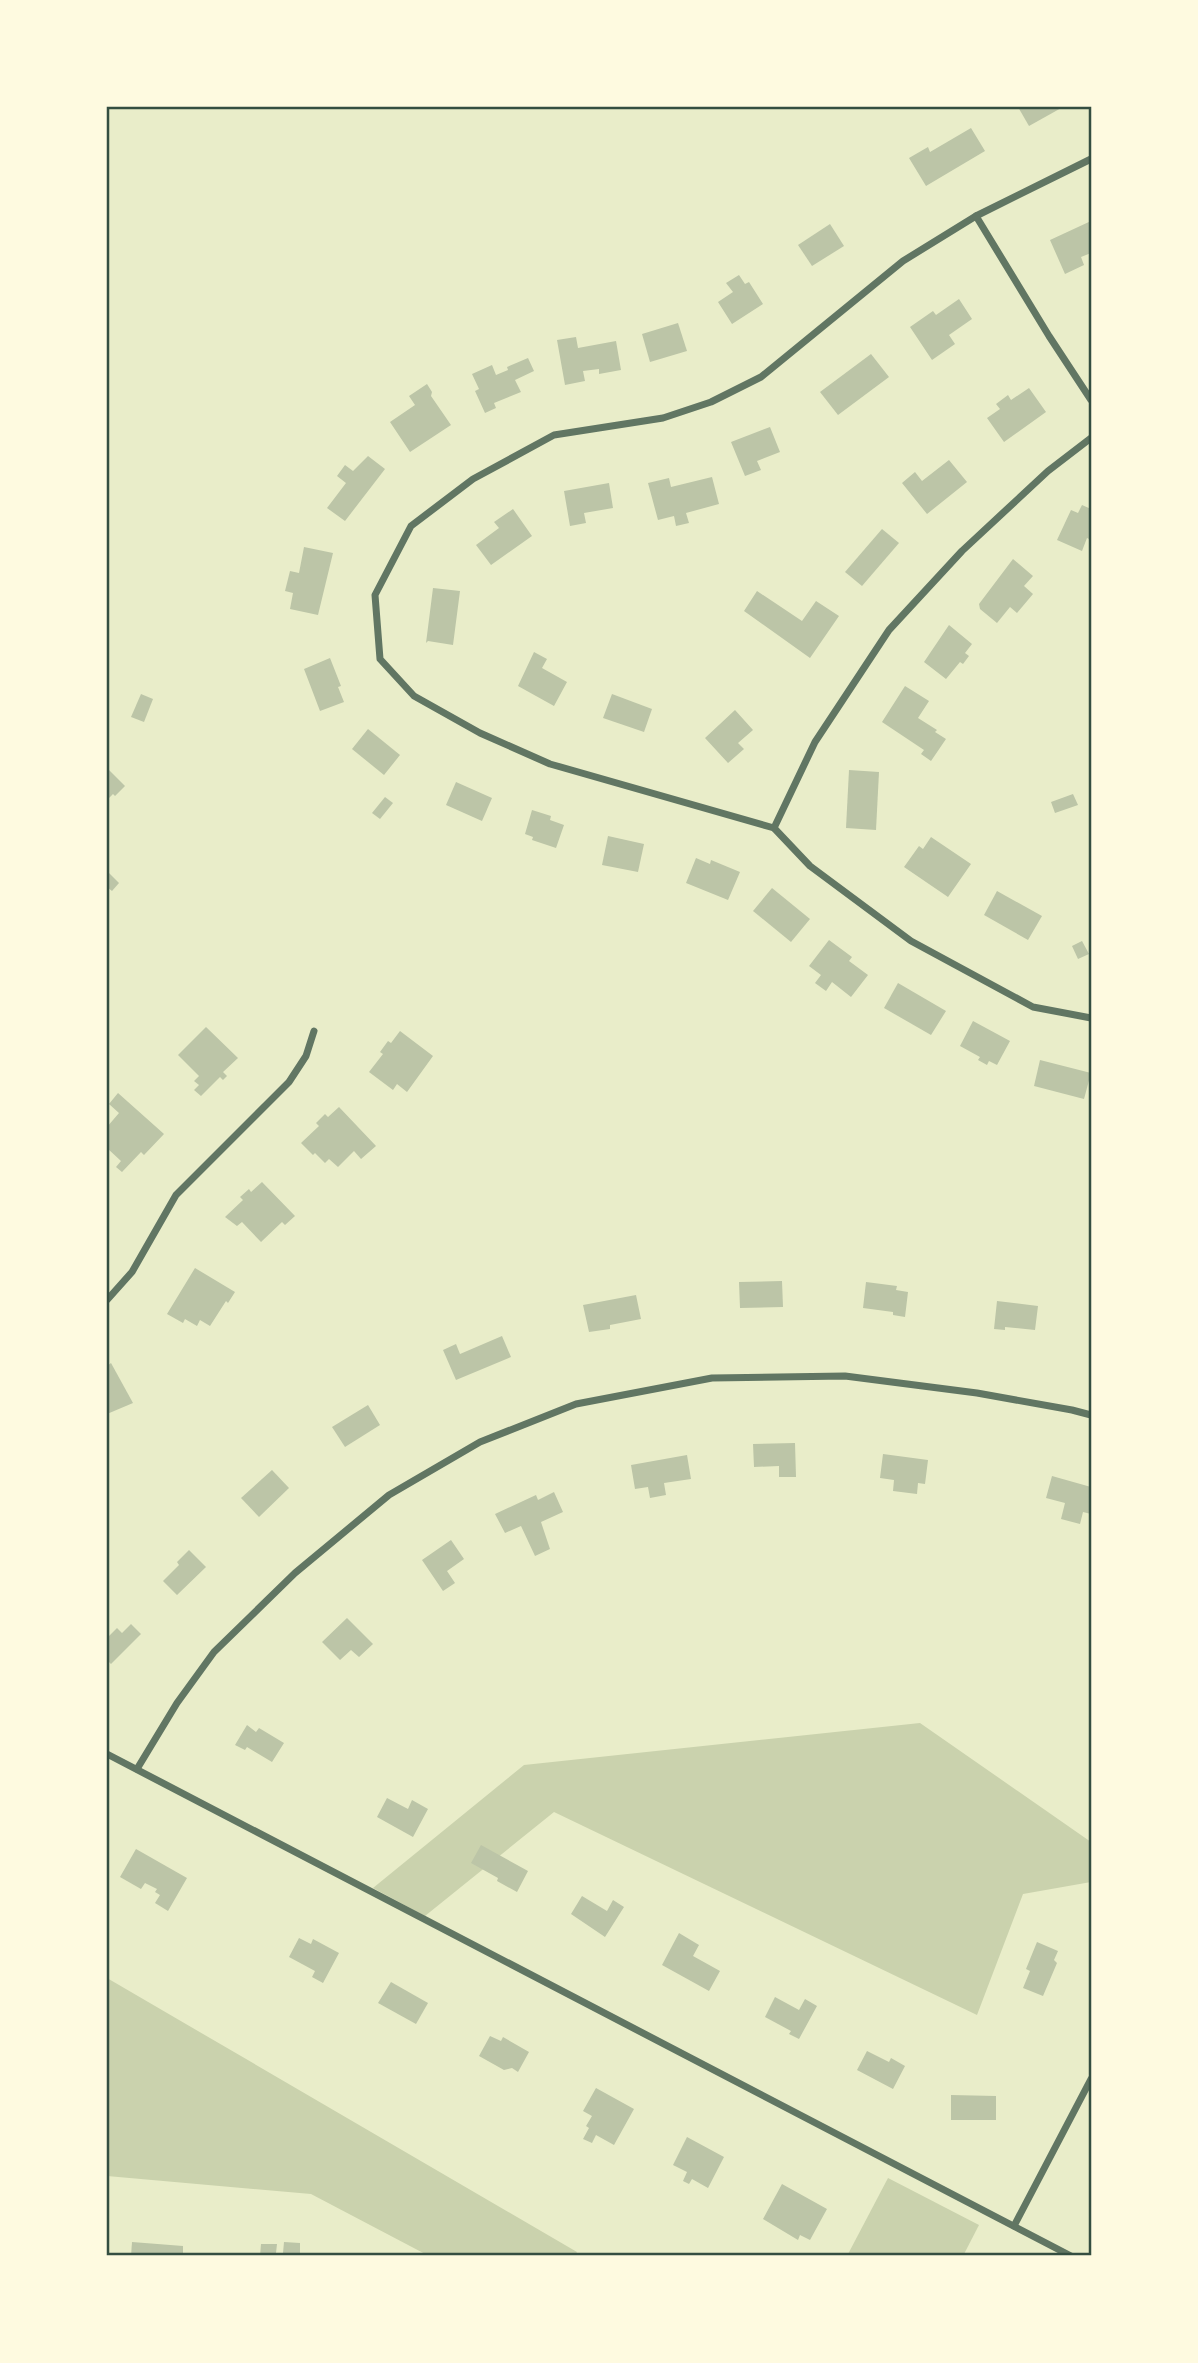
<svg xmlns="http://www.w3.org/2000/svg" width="1198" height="2363" font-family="Helvetica,sans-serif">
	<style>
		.green { fill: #cad2ad }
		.building { fill: #bcc5a7 }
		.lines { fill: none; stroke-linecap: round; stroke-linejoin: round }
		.minor { stroke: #617663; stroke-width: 7 }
		.neatline { fill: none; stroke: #344e41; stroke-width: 2.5 }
	</style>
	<rect width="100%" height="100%" fill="#e9edc9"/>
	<g class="green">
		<polygon points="920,1723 1091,1842 1091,1882 1023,1894 977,2015 554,1812 425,1916 373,1888 524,1765"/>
		<polygon points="107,1978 577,2252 575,2256 429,2256 311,2194 107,2176"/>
		<polygon points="888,2178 979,2225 963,2256 847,2256"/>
	</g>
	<g class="building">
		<polygon points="1018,107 1063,107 1029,126"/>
		<polygon points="971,128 985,151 926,186 909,158 928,147 930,152"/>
		<polygon points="1091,221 1091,253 1081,257 1084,265 1065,274 1050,240"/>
		<polygon points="830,224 844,246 812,266 798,245"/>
		<polygon points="739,275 745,284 749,282 763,304 732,324 718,302 733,292 726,283"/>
		<polygon points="959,299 972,319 949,335 955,344 932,360 910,327 933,311 936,315"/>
		<polygon points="678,323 687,351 650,362 642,334"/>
		<polygon points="576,337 578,348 616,341 621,370 599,374 599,369 583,371 585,381 565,385 557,340"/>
		<polygon points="871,354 889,377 838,415 820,392"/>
		<polygon points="528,358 534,371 515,380 521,392 494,403 496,408 485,413 475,391 479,389 472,374 492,365 496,375 508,370 507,367"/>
		<polygon points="427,384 432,392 431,396 451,425 410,452 390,422 415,405 409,396"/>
		<polygon points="1029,388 1046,412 1004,442 987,418 1000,409 996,404 1008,395 1011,400"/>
		<polygon points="770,427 780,452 757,461 761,470 745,476 731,442"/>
		<polygon points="368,456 385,469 345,521 327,508 346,483 337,476 345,465 353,471"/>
		<polygon points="949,460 967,482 927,514 902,483 915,472 922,481"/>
		<polygon points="712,477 719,504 686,513 689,523 676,526 674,516 658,520 648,483 669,478 671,487"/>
		<polygon points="609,483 613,508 584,513 586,523 570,526 564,491"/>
		<polygon points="1082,505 1091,509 1091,540 1087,538 1082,551 1057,540 1071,510 1078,513"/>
		<polygon points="513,509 532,536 491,565 476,545 499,528 494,522"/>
		<polygon points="882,529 899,543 862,586 845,572"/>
		<polygon points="304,547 333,553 318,615 290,609 293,593 285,591 290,571 299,573"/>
		<polygon points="1013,559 1033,576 1024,586 1033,594 1017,613 1010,607 997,623 980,609 979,604"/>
		<polygon points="433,588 460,591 453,645 428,641 426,643"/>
		<polygon points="757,591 802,621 816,601 839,616 810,658 744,611"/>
		<polygon points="949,625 972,644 965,653 969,656 963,664 960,662 946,679 924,662"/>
		<polygon points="534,652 547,659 542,668 567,682 554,706 518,686"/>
		<polygon points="330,658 341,686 338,687 344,702 320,711 304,669"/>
		<polygon points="905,686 929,701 918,718 937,730 935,732 946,739 931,761 921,754 924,750 882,722"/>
		<polygon points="141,694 153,699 144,722 131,717"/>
		<polygon points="612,694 652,709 644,732 603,718"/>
		<polygon points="735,710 753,730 738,743 744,749 728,763 705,738"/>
		<polygon points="368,729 400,755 384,775 352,749"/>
		<polygon points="107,768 125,786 115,796 113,794 107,800"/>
		<polygon points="849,770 879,772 876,830 846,828"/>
		<polygon points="456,782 492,798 482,821 446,805"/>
		<polygon points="1073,794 1078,805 1055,813 1051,802"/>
		<polygon points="385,797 393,803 380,819 372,813"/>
		<polygon points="532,810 551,816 550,820 564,825 556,848 532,840 533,837 525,834"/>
		<polygon points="608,836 644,844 638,872 602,865"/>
		<polygon points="931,837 971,864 948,897 904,867 919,846 923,849"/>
		<polygon points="696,858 710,864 711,860 740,872 728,900 686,883"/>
		<polygon points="107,871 119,883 112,891 107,887"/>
		<polygon points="772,888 810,919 791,942 753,911"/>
		<polygon points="997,891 1042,916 1028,940 984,915"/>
		<polygon points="829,940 852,957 849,961 868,975 851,997 832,982 826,991 815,983 821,975 809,966"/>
		<polygon points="1082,941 1089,954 1078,959 1072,946"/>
		<polygon points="898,983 946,1011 931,1035 884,1008"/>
		<polygon points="973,1021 1010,1041 997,1065 989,1061 987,1065 978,1060 980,1057 960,1046"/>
		<polygon points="206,1027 238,1058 223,1072 227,1076 223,1080 220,1077 201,1096 194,1090 199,1085 194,1081 199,1076 178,1055"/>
		<polygon points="400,1031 433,1056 407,1092 397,1084 393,1090 369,1072 383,1054 380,1052 388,1041 391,1043"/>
		<polygon points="1040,1060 1091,1073 1084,1099 1034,1086"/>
		<polygon points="118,1093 164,1134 144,1155 141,1152 122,1172 116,1167 121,1161 107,1148 109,1141 107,1139 107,1127 119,1113 109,1104"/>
		<polygon points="339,1107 376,1146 361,1159 354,1151 338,1167 329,1159 325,1163 315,1153 313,1155 301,1143 319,1126 316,1123 325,1114 328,1117"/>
		<polygon points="262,1182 295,1216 285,1225 282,1222 261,1242 242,1222 237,1226 225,1217 243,1200 240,1197 249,1189 251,1192"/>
		<polygon points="195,1268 235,1292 228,1303 226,1301 210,1326 200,1320 197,1326 185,1319 183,1323 167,1314"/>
		<polygon points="782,1281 783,1307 740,1308 739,1282"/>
		<polygon points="866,1282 897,1286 896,1290 908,1292 905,1317 893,1315 893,1312 863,1308"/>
		<polygon points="636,1295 641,1319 610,1325 610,1329 589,1332 583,1305"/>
		<polygon points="997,1301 1038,1306 1035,1330 1005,1327 1005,1330 994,1329"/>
		<polygon points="502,1336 511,1357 456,1380 443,1350 456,1344 460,1354"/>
		<polygon points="111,1363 133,1403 107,1414 107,1366"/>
		<polygon points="368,1405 380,1425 345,1447 332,1427"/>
		<polygon points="795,1443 796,1477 779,1477 779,1466 754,1467 753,1444"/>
		<polygon points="883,1454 928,1460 925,1484 918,1483 917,1494 893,1491 894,1480 880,1478"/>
		<polygon points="687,1455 691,1479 664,1483 666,1495 650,1498 648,1487 635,1489 631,1465"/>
		<polygon points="272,1470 289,1488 259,1517 241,1498"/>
		<polygon points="1052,1476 1091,1487 1091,1514 1083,1512 1080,1524 1061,1519 1065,1503 1046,1498"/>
		<polygon points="554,1492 563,1512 541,1522 550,1549 535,1556 521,1526 505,1533 495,1514 536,1495 538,1500"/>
		<polygon points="451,1540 464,1559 447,1571 455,1583 443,1591 422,1560"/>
		<polygon points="189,1550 206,1567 177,1595 163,1581 179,1565 177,1562"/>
		<polygon points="347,1618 373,1644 359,1657 351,1650 340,1660 322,1642"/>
		<polygon points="131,1624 141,1634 111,1664 108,1661 107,1662 107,1638 117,1628 122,1633"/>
		<polygon points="247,1725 256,1732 259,1728 284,1743 272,1762 247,1747 245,1750 235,1745"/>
		<polygon points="387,1798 408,1809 412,1800 428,1809 413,1837 377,1817"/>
		<polygon points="481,1845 528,1871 517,1892 497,1881 498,1878 471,1863"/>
		<polygon points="136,1849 187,1878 168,1911 155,1903 160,1895 155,1892 157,1889 145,1883 141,1889 120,1877"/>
		<polygon points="582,1896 607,1911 613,1900 624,1907 605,1937 571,1914"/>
		<polygon points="679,1933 699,1945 693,1956 720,1971 709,1991 662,1965"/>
		<polygon points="299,1938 311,1944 313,1939 339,1953 323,1983 312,1977 315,1971 289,1957"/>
		<polygon points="1037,1942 1058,1951 1054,1960 1057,1963 1043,1996 1023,1988 1030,1971 1026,1969"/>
		<polygon points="391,1982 428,2003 416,2024 378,2003"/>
		<polygon points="775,1997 799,2010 805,1999 817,2006 799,2039 789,2034 791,2031 765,2017"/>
		<polygon points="490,2036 501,2041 503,2037 529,2052 518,2072 512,2068 504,2070 479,2056"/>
		<polygon points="867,2051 889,2062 891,2058 905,2066 893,2089 857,2070"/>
		<polygon points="596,2088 634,2109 614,2145 596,2135 592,2143 583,2139 589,2128 586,2126 592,2116 583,2111"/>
		<polygon points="951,2095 996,2096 996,2120 951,2120"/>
		<polygon points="687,2137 724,2157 708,2188 692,2179 689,2184 683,2181 687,2172 673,2165"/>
		<polygon points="782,2184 827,2209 810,2240 800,2235 798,2240 763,2219"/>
		<polygon points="132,2242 183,2246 183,2256 131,2256"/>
		<polygon points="284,2242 300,2243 300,2254 309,2254 309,2256 260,2256 261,2244 277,2244 276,2253 283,2253"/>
	</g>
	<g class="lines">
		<g class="minor">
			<polyline points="1091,159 976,216 903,261 761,377 711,402 663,418 554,435 473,479 411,526 375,595 380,659 414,696 480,733 550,764 774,828 810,866 911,941 1033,1007 1091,1018"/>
			<polyline points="976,216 1049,336 1091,400"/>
			<polyline points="774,828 815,742 889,630 962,551 1048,471 1091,438"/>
			<polyline points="107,1300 132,1272 176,1195 289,1082 306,1056 314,1031"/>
			<polyline points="107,1754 1071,2256"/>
			<polyline points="137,1769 177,1703 214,1652 295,1573 389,1495 480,1442 576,1404 712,1378 845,1376 977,1393 1072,1410 1091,1415"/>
			<polyline points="1014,2226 1091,2079"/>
		</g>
	</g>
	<rect width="1198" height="2363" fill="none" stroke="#fefae0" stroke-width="217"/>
	<rect x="108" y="108" width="982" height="2146" class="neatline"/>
</svg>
